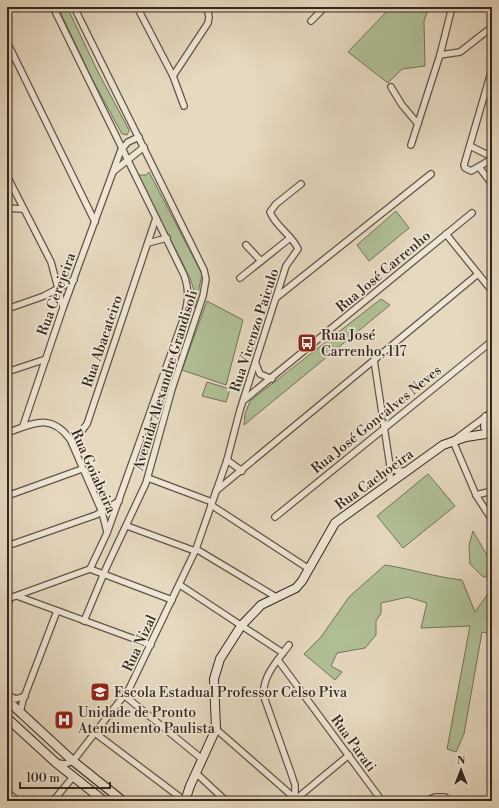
<svg xmlns="http://www.w3.org/2000/svg" width="499" height="808" font-family="'Libre Bodoni',serif">
	<style>
		.green { fill: #b1c096; stroke: #72745a }
		.lines { fill: none; stroke-linecap: round; stroke-linejoin: round }
		.minor-casing { stroke: #605446; stroke-width: 8 }
		.secondary-casing { stroke: #34271e; stroke-width: 10 }
		.minor { stroke: #efe6d6; stroke-width: 5.5 }
		.secondary { stroke: #efe6d6; stroke-width: 8 }
		.labels { text-anchor: middle; stroke-width: 3.5; stroke-linejoin: round; paint-order: stroke }
		.street-label { font-size: 14px; fill: #34271e; stroke: #efe6d6 }
		.poi-label { font-size: 14px; fill: #34271e; stroke: #efe6d6; text-anchor: start }
	</style>
	<rect width="100%" height="100%" fill="#e6d9c0"/>
	<filter id="stains"><feTurbulence type="fractalNoise" baseFrequency=".005" numOctaves="4"/><feColorMatrix values="0 0 0 0 .2 0 0 0 0 .09 0 0 0 0 .02 0 0 0 .5 -.17"/></filter>
	<radialGradient id="worn" r=".72"><stop offset=".6" stop-color="#630" stop-opacity="0"/><stop offset="1" stop-color="#630" stop-opacity=".3"/></radialGradient>
	<g class="green">
		<polygon points="58,7 67,7 98,72 128,128 129,131 127,135 122,134 91,77"/>
		<polygon points="391,7 429,7 424,21 425,66 402,69 388,83 348,52"/>
		<polygon points="149,172 202,274 195,308 194,290 190,278 138,175 146,175"/>
		<polygon points="396,211 409,228 369,261 357,245"/>
		<polygon points="381,299 390,305 244,425 245,414 250,401"/>
		<polygon points="207,301 243,320 226,385 182,370"/>
		<polygon points="207,382 230,389 226,402 202,396"/>
		<polygon points="428,474 455,506 403,548 377,516"/>
		<polygon points="473,531 492,564 492,579 482,576 470,564 469,545"/>
		<path d="M385,565C411,569 435,577 462,580L475,612L492,588V634L482,632L464,734L456,752L447,749L470,626L421,628L427,603L408,597L381,603V613L376,621V635L365,648L337,653L331,666L342,672L335,680L304,654L321,637L349,597Z"/>
	</g>
	<g class="lines">
		<g class="minor-casing">
			<g id="minor">
				<path d="M53,7L184,275C190,292 188,303 183,320L107,533L90,569"/>
				<polyline points="74,7 204,270 206,279 203,296 172,389 146,483 107,566 84,621"/>
				<polyline points="137,7 173,76 184,106"/>
				<polyline points="311,21 325,7"/>
				<polyline points="7,42 95,222"/>
				<polyline points="440,55 460,52 492,27"/>
				<polyline points="492,69 464,165 465,168 471,171 492,159"/>
				<polyline points="173,76 208,23 209,17 207,7"/>
				<polyline points="391,87 402,105 418,124"/>
				<polyline points="411,145 440,55 452,7"/>
				<polyline points="470,146 486,154 492,153"/>
				<polyline points="479,167 492,184"/>
				<polyline points="114,171 144,147"/>
				<polyline points="7,176 51,262 63,307"/>
				<polyline points="7,208 22,209"/>
				<polyline points="446,234 492,291"/>
				<polyline points="148,243 167,238"/>
				<polyline points="246,245 261,261"/>
				<polyline points="240,278 290,238"/>
				<polyline points="277,297 431,174"/>
				<polyline points="7,309 44,296 74,280"/>
				<polyline points="374,360 390,466 390,483"/>
				<polyline points="256,364 260,374 272,379"/>
				<polyline points="7,372 46,359"/>
				<polyline points="244,400 472,213"/>
				<polyline points="492,412 453,441 476,495 492,520"/>
				<polyline points="23,426 63,308 121,150 128,142 139,137"/>
				<path d="M7,433C32,424 50,412 70,439L102,512L107,532"/>
				<polyline points="70,439 80,433 87,424 156,218"/>
				<polyline points="227,460 242,471"/>
				<polyline points="390,466 396,471 405,471"/>
				<polyline points="148,478 212,502"/>
				<polyline points="216,491 478,274"/>
				<polyline points="476,495 492,491"/>
				<polyline points="7,496 82,469"/>
				<polyline points="211,505 309,569"/>
				<polyline points="275,517 492,341"/>
				<polyline points="127,526 195,551"/>
				<polyline points="7,546 96,515 119,501"/>
				<polyline points="196,549 276,597"/>
				<polyline points="90,569 172,600"/>
				<polyline points="180,585 283,653"/>
				<polyline points="17,596 151,645"/>
				<polyline points="10,598 90,569"/>
				<polyline points="7,606 10,598"/>
				<path d="M289,645C278,660 261,677 264,697L291,773L295,785V798"/>
				<polyline points="278,660 382,801"/>
				<polyline points="7,695 16,699 25,696"/>
				<polyline points="125,696 202,759"/>
				<polyline points="20,713 23,700 57,611"/>
				<polyline points="216,729 298,801"/>
				<polyline points="95,733 185,801"/>
				<path d="M57,763L65,764L73,761L129,689L196,549L227,460L240,410L286,266L298,249C292,235 276,227 270,212L276,204L301,184"/>
				<polyline points="196,773 226,801"/>
				<polyline points="7,792 18,801"/>
				<polyline points="296,799 349,755"/>
				<polyline points="53,801 73,777"/>
				<polyline points="426,801 435,797 445,797 443,801"/>
			</g>
		</g>
		<g class="secondary-casing">
			<g id="secondary">
				<polyline points="486,417 485,427 490,434"/>
				<polyline points="7,700 73,761 123,801"/>
				<polyline points="7,718 55,762 104,801"/>
				<polyline points="185,801 190,786 216,729 214,679 220,659 241,626 261,605 296,588 302,581 335,523 343,517 443,445 466,437 492,433"/>
			</g>
		</g>
		<use href="#minor" class="minor"/>
		<use href="#secondary" class="secondary"/>
	</g>
	<defs>
		<g id="bus-square" transform="scale(1)"><rect x="-9" y="-9" width="18" height="18" rx="4" fill="#8f2418" stroke="#efe6d6"/><path d="M-5-6H5V4H4V6H2V4H-2V6H-4V4H-5ZM-3.5-4V0h7V-4ZM-3.5 1.2v1.5H-2V1.2ZM2 1.2v1.5H3.5V1.2Z" fill="#fff"/></g>
		<g id="school-square" transform="scale(1)"><rect x="-9" y="-9" width="18" height="18" rx="4" fill="#8f2418" stroke="#efe6d6"/><path d="M0-5L7-2L0 1L-7-2ZM-4 1L0 2.5L4 1V4Q0 6-4 4Z" fill="#fff"/></g>
		<g id="hospital-square" transform="scale(1)"><rect x="-9" y="-9" width="18" height="18" rx="4" fill="#8f2418" stroke="#efe6d6"/><path d="M-5-5h3v3.5h4V-5h3V5h-3V1.5h-4V5h-3Z" fill="#fff"/></g>
	</defs>
	<g fill-rule="evenodd">
		<use href="#bus-square" x="307" y="343"/>
		<use href="#school-square" x="100" y="692"/>
		<use href="#hospital-square" x="64" y="720"/>
	</g>
	<g class="labels">
		<g class="street-label">
			<text transform="translate(383 271) rotate(-40)" y="5">Rua José Carrenho</text>
			<text transform="translate(56 294) rotate(-70)" y="5">Rua Cerejeira</text>
			<text transform="translate(254 330) rotate(-72)" y="5">Rua Vicenzo Paiculo</text>
			<text transform="translate(102 341) rotate(-71)" y="5">Rua Abacateiro</text>
			<text transform="translate(165 380) rotate(-73)" y="5">Avenida Alexandre Grandisoli</text>
			<text transform="translate(376 419) rotate(-39)" y="5">Rua José Gonçalves Neves</text>
			<text transform="translate(94 471) rotate(66)" y="5">Rua Goiabeira</text>
			<text transform="translate(374 479) rotate(-36)" y="5">Rua Cachoeira</text>
			<text transform="translate(139 643) rotate(-65)" y="5">Rua Nizal</text>
			<text transform="translate(354 743) rotate(54)" y="5">Rua Parati</text>
		</g>
		<g class="poi-label">
			<text x="321" y="340">Rua José<tspan x="321" dy="16">Carrenho, 117</tspan></text>
			<text x="114" y="697">Escola Estadual Professor Celso Piva</text>
			<text x="78" y="717">Unidade de Pronto<tspan x="78" dy="16">Atendimento Paulista</tspan></text>
		</g>
	</g>
	<rect width="499" height="808" fill="none" stroke="#e6d9c0" stroke-width="24"/>
	<rect x="8" y="8" width="483" height="792" fill="none" stroke="#34271e" stroke-width="2"/>
	<rect x="12" y="12" width="475" height="784" fill="none" stroke="#34271e"/>
	<g transform="translate(461 770)" stroke="#efe6d6" stroke-width="3" paint-order="stroke">
	<path d="M0-3L7 15L0 10L-7 15Z" fill="#34271e"/>
	<text y="-6" font-size="11" font-weight="bold" text-anchor="middle" fill="#34271e">N</text>
	</g>
	<path d="M20 782v6h90v-6" fill="none" stroke="#34271e" stroke-width="2"/>
	<text x="26" y="782" font-size="12" fill="#34271e" stroke="#efe6d6" stroke-width="3" paint-order="stroke">100 m</text>
	<rect width="100%" height="100%" filter="url(#stains)"/>
	<rect width="100%" height="100%" fill="url(#worn)"/>
</svg>
